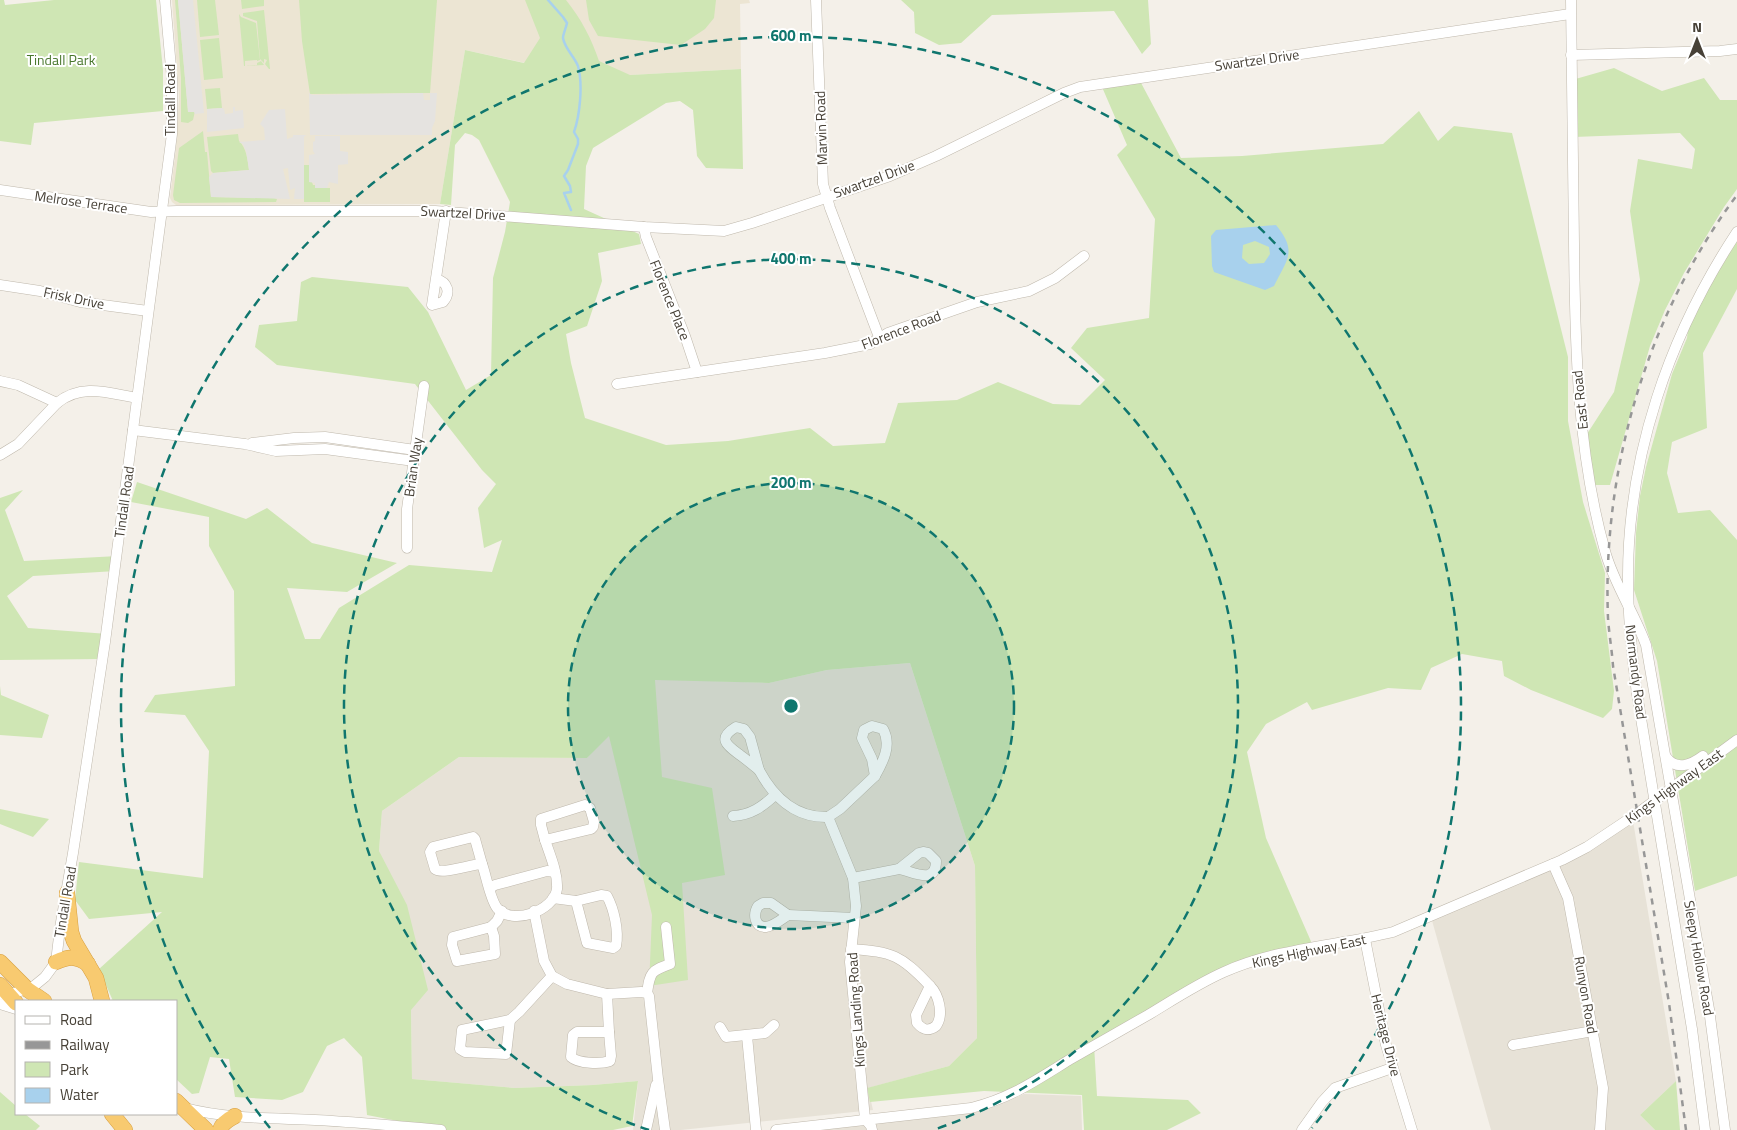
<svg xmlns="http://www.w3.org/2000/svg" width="1737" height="1130" font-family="'Titillium Web',sans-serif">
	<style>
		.residential { fill: #e7e2d7 }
		.education { fill: #ece5d3 }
		.green { fill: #cfe6b4 }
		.parking { fill: #e5e3e0 }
		.water { fill: #a8d1ed; fill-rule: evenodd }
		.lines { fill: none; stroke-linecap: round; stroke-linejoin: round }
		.stream { stroke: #a8d1ed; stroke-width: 2.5 }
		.minor-casing { stroke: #bfb8ac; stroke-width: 11 }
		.highway-casing { stroke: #d79f40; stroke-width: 16 }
		.minor { stroke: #fff; stroke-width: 10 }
		.highway { stroke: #f8ca70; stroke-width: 15 }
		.rail { stroke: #979797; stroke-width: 2.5; stroke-dasharray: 6 6; stroke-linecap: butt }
		.ring { fill: none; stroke: #0f766e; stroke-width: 2.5; stroke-dasharray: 9 6 }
		.labels { text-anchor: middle; stroke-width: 4; stroke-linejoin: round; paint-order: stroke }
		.park-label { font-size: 14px; fill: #49772d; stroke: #fff }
		.street-label { font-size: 14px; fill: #474137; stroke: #fff }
		.centre { fill: #0f766e; stroke: #fff; stroke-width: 2.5 }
		.ring-label { font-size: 15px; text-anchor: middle; font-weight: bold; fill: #0f766e; stroke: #fff; stroke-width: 4; stroke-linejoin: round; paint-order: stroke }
	</style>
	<rect width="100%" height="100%" fill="#f4f0e9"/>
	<g class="residential">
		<polygon points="910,663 975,866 977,1038 949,1066 868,1088 873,1110 681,1130 633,1130 638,1081 593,1085 515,1088 412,1079 411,1010 379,851 382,811 459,757 587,758 655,679 769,683 827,670"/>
		<polygon points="1633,821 1676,1081 1640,1115 1655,1130 1491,1130 1431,917 1534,873"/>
		<polygon points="1024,1094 1081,1096 1082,1130 808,1130 963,1114 997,1106"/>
	</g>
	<polygon class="education" points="172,0 749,0 750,3 740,4 741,69 630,75 553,69 465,50 440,204 176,205 172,202 170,198 176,147 179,97"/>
	<g class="green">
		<polygon points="0,0 4,0 5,5 54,0 156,0 163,70 163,111 34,123 31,145 0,141"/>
		<polygon points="175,0 178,0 188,111 195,111 193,120 188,123 181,122 181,78"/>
		<polygon points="197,0 215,0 219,35 200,37"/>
		<polygon points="241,0 264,0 264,6 242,9"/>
		<polygon points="299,0 437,0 430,93 310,94 302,41"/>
		<path d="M525,0H566C582,20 591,38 599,61L630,75L741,69L743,169L706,168L697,156L693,110L680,101L666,103L593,148L586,166L584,209L639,234L641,244L598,253L602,281L587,326L566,334L571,363L585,418L666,445L728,441L810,428L833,446L885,443L898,403L957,400L998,382L1053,404L1080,405L1105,380L1071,348L1087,328L1149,318L1155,219L1117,155L1127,145L1102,87L1140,81L1181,158L1242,156L1383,144L1419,111L1438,141L1454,126L1512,133L1568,357V421L1583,502L1605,573L1604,611L1614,691L1612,709L1603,718L1531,690L1504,676L1502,661L1462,654L1431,668L1421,690L1388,688L1312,710L1307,702L1266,724L1247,752L1266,838L1313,946L1236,969L1094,1045L1097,1096L1188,1100L1201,1113L1167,1130H1084L1082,1095L984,1091L870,1102L867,1088L949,1066L977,1038L975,866L910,663L827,670L769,683L655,680L662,777L712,788L725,875L682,883L688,980L649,986L652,915L609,736L587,758L459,757L382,811L379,851L407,905L428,990L411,1010L412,1079L515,1088L593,1085L638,1081L632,1126L613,1130H444L367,1115L362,1057L344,1038L327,1046L303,1092L282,1100L235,1097L229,1059L210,1057L199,1093L192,1094L176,1079V1001H113L99,969L162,912L89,919L75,900L79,862L203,878L209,751L185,715L144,712L155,695L235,686L234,591L209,546V517L131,502L137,482L246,519L267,508L312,543L397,563L347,592L287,588L305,639H320L339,608L409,565L492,572L502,540L484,548L478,508L496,484L482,470L415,384L277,365L255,347L259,325L297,321L301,282L312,277L408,287L428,312L466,390L491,375L493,278L505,232L510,202L479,140L472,135L465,133L455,145L451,205L440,204L465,50L524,63L540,38Z"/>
		<polygon points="586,0 716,0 714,18 705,29 681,45 598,36 589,20"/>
		<polygon points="901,0 1148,0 1151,44 1142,54 1114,11 992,15 961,43 939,45 915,33 914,12"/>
		<polygon points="264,10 270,69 269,69 265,64 267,60 264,59 264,63 260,59 257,21 243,16 243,13"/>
		<polygon points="239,14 241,17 256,23 260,60 257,61 257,60 245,61 245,66 257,65 257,63 261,61 264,65 244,66"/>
		<polygon points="219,38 223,78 204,80 200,40"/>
		<polygon points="1614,68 1662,91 1704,78 1720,100 1737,100 1737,189 1724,207 1684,273 1665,310 1650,346 1610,485 1595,485 1587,434 1614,392 1640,280 1630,211 1638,159 1692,169 1695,149 1680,133 1574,137 1572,80"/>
		<polygon points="220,88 222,108 207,109 205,89"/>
		<polygon points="203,131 205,152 207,152 211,197 274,198 277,199 276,202 180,203 174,200 173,195 179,148"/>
		<path d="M238,134L239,141C246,147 248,160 249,170L213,173L211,171L207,137Z"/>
		<polygon points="304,165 309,165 309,182 312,182 313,185 315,185 315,188 330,188 330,202 304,202"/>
		<polygon points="1737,241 1737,289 1703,353 1707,428 1672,442 1667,473 1678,513 1710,510 1737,540 1737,876 1695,891 1657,661 1634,590 1636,533 1640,496 1646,467 1672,374 1687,338 1689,320"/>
		<polygon points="23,490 5,510 24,561 118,556 116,571 33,576 7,596 28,628 108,634 104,659 0,660 0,498"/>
		<polygon points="0,686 1,695 49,715 42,738 0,735"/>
		<polygon points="0,809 49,819 33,837 0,824"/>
		<polygon points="1676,1081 1680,1130 1655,1130 1640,1115"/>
		<polygon points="0,1092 16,1106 16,1114 25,1114 40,1126 36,1130 0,1130"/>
	</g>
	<g class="parking">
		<polygon points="178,0 193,0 204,113 195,114 194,112 188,112"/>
		<polygon points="309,93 312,95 423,93 424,100 430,100 430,93 437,93 435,121 432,128 432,135 310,135"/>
		<polygon points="233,107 235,107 235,111 243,110 244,128 207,132 207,109 222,108 224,109 225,114 233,113"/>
		<polygon points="285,109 287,139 293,137 293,135 306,135 304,137 304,199 294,199 295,188 290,190 288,168 283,169 290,199 211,197 209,177 213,173 249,170 246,151 243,144 239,142 265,140 264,128 260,124 269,110"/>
		<polygon points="315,136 340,136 340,151 348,152 348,164 338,165 338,184 329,182 327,188 315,188 315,183 309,182 309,155 315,154 313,151 313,142 315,141"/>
	</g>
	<path class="water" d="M1276,225C1298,252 1287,259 1274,286L1265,290L1214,272L1212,266L1211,236L1216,230ZM1255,241L1269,247L1270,254L1264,263L1249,264L1242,258L1243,245Z"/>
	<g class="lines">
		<path class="stream" d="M548,0L563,17L567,23C566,28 563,34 563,38C565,49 574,56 578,66C583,84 580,115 574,132L578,139V144L568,170L564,176L570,186L571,192L564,193L571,210"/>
		<g class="minor-casing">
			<g id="minor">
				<polyline points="816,0 823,184 830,208 879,337"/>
				<path d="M1571,0C1572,81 1573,162 1574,243C1575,346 1577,451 1605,551C1614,584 1634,612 1646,645L1709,1009L1725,1130"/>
				<polyline points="1571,55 1720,51 1737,49"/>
				<polyline points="0,190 151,212 177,211 435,211 644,227 724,231 752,223 890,176 936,156 1064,93 1080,87 1570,14"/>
				<polyline points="644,227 646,237 685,336 697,372"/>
				<path d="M436,279C448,282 451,293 443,302L432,305L446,211"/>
				<polyline points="0,285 40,291 80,302 148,311"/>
				<polyline points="0,381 18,385 57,403 18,444 0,455"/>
				<polyline points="617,384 825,353 870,344 888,333 977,302 1029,291 1055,278 1084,256"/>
				<path d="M57,403C82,383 108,393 137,398"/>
				<polyline points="133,430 245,444 276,451 325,449 414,461"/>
				<polyline points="252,443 294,438 325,437 415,450"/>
				<polyline points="407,548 407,509 424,386"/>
				<path d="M872,726L883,729C892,745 883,762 875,776L872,759L862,738L864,730Z"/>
				<path d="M736,727L744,729L750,737L759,770C753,765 747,760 740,755C728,746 716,739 736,727Z"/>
				<path d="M1666,757C1676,771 1691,765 1703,756"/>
				<path d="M759,770C774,798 795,818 828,817"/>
				<polygon points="585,805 590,808 594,822 593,827 591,829 545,840 541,825 541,819"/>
				<path d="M733,816C751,815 762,807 775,795"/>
				<polyline points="828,817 853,878 856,906 850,962 865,1119"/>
				<polyline points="828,817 840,809 875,776"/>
				<path d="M473,837L475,839L482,864C471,864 442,875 435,869L430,852L433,847Z"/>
				<path d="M923,852L928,853L936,861C936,886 912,871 899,869L919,853Z"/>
				<path d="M482,864C486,875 490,899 497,908C512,926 554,911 557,889C558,873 550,855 545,840"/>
				<polyline points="1553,864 1568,898 1603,1088 1600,1130"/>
				<polyline points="853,878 899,869"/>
				<polyline points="490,888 495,885 547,871 555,872"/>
				<path d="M601,895L607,896C614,909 619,931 616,946L613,948L587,943L576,901Z"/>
				<polyline points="553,898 576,901"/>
				<path d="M763,903H771L788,915C782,919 774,926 766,927C754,927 753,914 758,906Z"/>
				<polyline points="534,911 544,961 552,976 567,984 607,994 641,992 647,993 649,996 658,1079 665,1130"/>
				<polyline points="788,915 854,918"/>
				<polygon points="491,927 494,936 495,954 457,961 452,945 453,937"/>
				<polyline points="491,927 497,921 502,911"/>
				<polyline points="1365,939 1386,1045 1412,1130"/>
				<path d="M851,949C893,952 901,955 930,986"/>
				<path d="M930,986C939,995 944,1015 936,1026C928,1032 923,1030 917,1023L916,1015Z"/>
				<path d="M647,993C650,972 651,971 670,964L666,927"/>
				<polyline points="607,994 609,1032"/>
				<polyline points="3,995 9,995 34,986 45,977 56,962 60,928 73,853 105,642 172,134 172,79 165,0"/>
				<polyline points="0,1004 16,1009"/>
				<polygon points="510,1020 506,1054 465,1052 460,1049 462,1030"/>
				<polyline points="510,1020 519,1012 552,976"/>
				<polyline points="720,1027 726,1037 765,1033 774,1025"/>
				<path d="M577,1032H609L611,1056L610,1061C601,1064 579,1064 571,1057L573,1035Z"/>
				<polyline points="747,1036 756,1130"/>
				<polyline points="1513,1045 1593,1031"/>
				<path d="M185,1108C227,1119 272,1118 315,1120C357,1122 399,1126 441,1130"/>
				<polyline points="865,1119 871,1126 872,1130"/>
				<polyline points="646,1130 656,1085"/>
				<path d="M776,1130L971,1108C1011,1098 1035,1081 1069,1060C1095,1045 1122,1030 1148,1015C1173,1000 1197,984 1224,972C1277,948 1337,946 1393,932L1562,860L1587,847L1638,813L1737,740"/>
				<polyline points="1302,1130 1322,1102 1335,1088 1392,1068"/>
				<path d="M1705,1130L1692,1029L1637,694C1632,656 1628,619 1628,581C1627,457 1669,335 1737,232"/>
			</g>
		</g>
		<g class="highway-casing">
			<g id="highway">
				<polyline points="67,893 71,932 74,941 96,978 102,1001"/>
				<polyline points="0,962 28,990 44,1001"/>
				<path d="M56,962C69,956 76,956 88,964"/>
				<polyline points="0,985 16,1003"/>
				<polyline points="176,1101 206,1130"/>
				<polyline points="112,1114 125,1130"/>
				<path d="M220,1130C222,1123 229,1119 235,1116"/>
			</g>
		</g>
		<use href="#minor" class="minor"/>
		<use href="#highway" class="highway"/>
		<path class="rail" d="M1686,1130L1669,1003L1613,666C1612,650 1609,634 1608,618C1602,468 1647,316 1737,195"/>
	</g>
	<circle cx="791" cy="706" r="223" fill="#0f766e" fill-opacity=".12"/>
	<g class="ring">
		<circle cx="791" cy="706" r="223"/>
		<path d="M649 1130A447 447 0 1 1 933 1130"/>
		<path d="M270 1128A670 670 0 1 1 1312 1128"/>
	</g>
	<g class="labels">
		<g class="park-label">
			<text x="61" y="65">Tindall Park</text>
		</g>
		<g class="street-label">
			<text transform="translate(1257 60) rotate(-8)" y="5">Swartzel Drive</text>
			<text transform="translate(170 100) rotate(-90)" y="5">Tindall Road</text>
			<text transform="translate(821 128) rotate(-92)" y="5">Marvin Road</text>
			<text transform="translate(874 179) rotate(-20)" y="5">Swartzel Drive</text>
			<text transform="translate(81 202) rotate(8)" y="5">Melrose Terrace</text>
			<text transform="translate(463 213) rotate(3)" y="5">Swartzel Drive</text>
			<text transform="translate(74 298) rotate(12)" y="5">Frisk Drive</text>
			<text transform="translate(670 300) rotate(68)" y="5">Florence Place</text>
			<text transform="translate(901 330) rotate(-21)" y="5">Florence Road</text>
			<text transform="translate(1580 400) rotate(-96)" y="5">East Road</text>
			<text transform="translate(413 467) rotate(-82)" y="5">Brian Way</text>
			<text transform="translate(124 502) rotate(-82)" y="5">Tindall Road</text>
			<text transform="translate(1636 672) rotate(83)" y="5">Normandy Road</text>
			<text transform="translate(1674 786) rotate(-36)" y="5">Kings Highway East</text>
			<text transform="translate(65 902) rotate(-80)" y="5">Tindall Road</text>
			<text transform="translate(1309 951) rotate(-12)" y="5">Kings Highway East</text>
			<text transform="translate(1699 958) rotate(80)" y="5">Sleepy Hollow Road</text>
			<text transform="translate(1586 995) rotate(80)" y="5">Runyon Road</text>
			<text transform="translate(856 1010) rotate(-94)" y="5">Kings Landing Road</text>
			<text transform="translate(1386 1035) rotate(76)" y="5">Heritage Drive</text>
		</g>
	</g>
	<circle cx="791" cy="706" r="8" class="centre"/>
	<g class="ring-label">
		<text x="791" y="41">600 m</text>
		<text x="791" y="264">400 m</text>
		<text x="791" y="488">200 m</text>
	</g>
	<rect x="15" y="1000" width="162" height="115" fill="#ffffff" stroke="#b5b3af"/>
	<rect x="25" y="1016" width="25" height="8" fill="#ffffff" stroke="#b5b3af"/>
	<text x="60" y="1025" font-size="15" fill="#474137">Road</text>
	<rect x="25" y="1041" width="25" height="8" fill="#979797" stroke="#b5b3af"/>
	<text x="60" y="1050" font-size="15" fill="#474137">Railway</text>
	<rect x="25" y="1062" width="25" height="15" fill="#cfe6b4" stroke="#b5b3af"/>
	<text x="60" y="1075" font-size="15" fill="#474137">Park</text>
	<rect x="25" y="1088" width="25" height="15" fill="#a8d1ed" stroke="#b5b3af"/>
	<text x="60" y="1100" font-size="15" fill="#474137">Water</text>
	<g transform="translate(1697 40)" stroke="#ffffff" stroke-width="4" paint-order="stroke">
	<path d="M0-4L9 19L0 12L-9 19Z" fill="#474137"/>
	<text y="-8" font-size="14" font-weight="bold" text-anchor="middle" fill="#474137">N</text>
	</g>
</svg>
